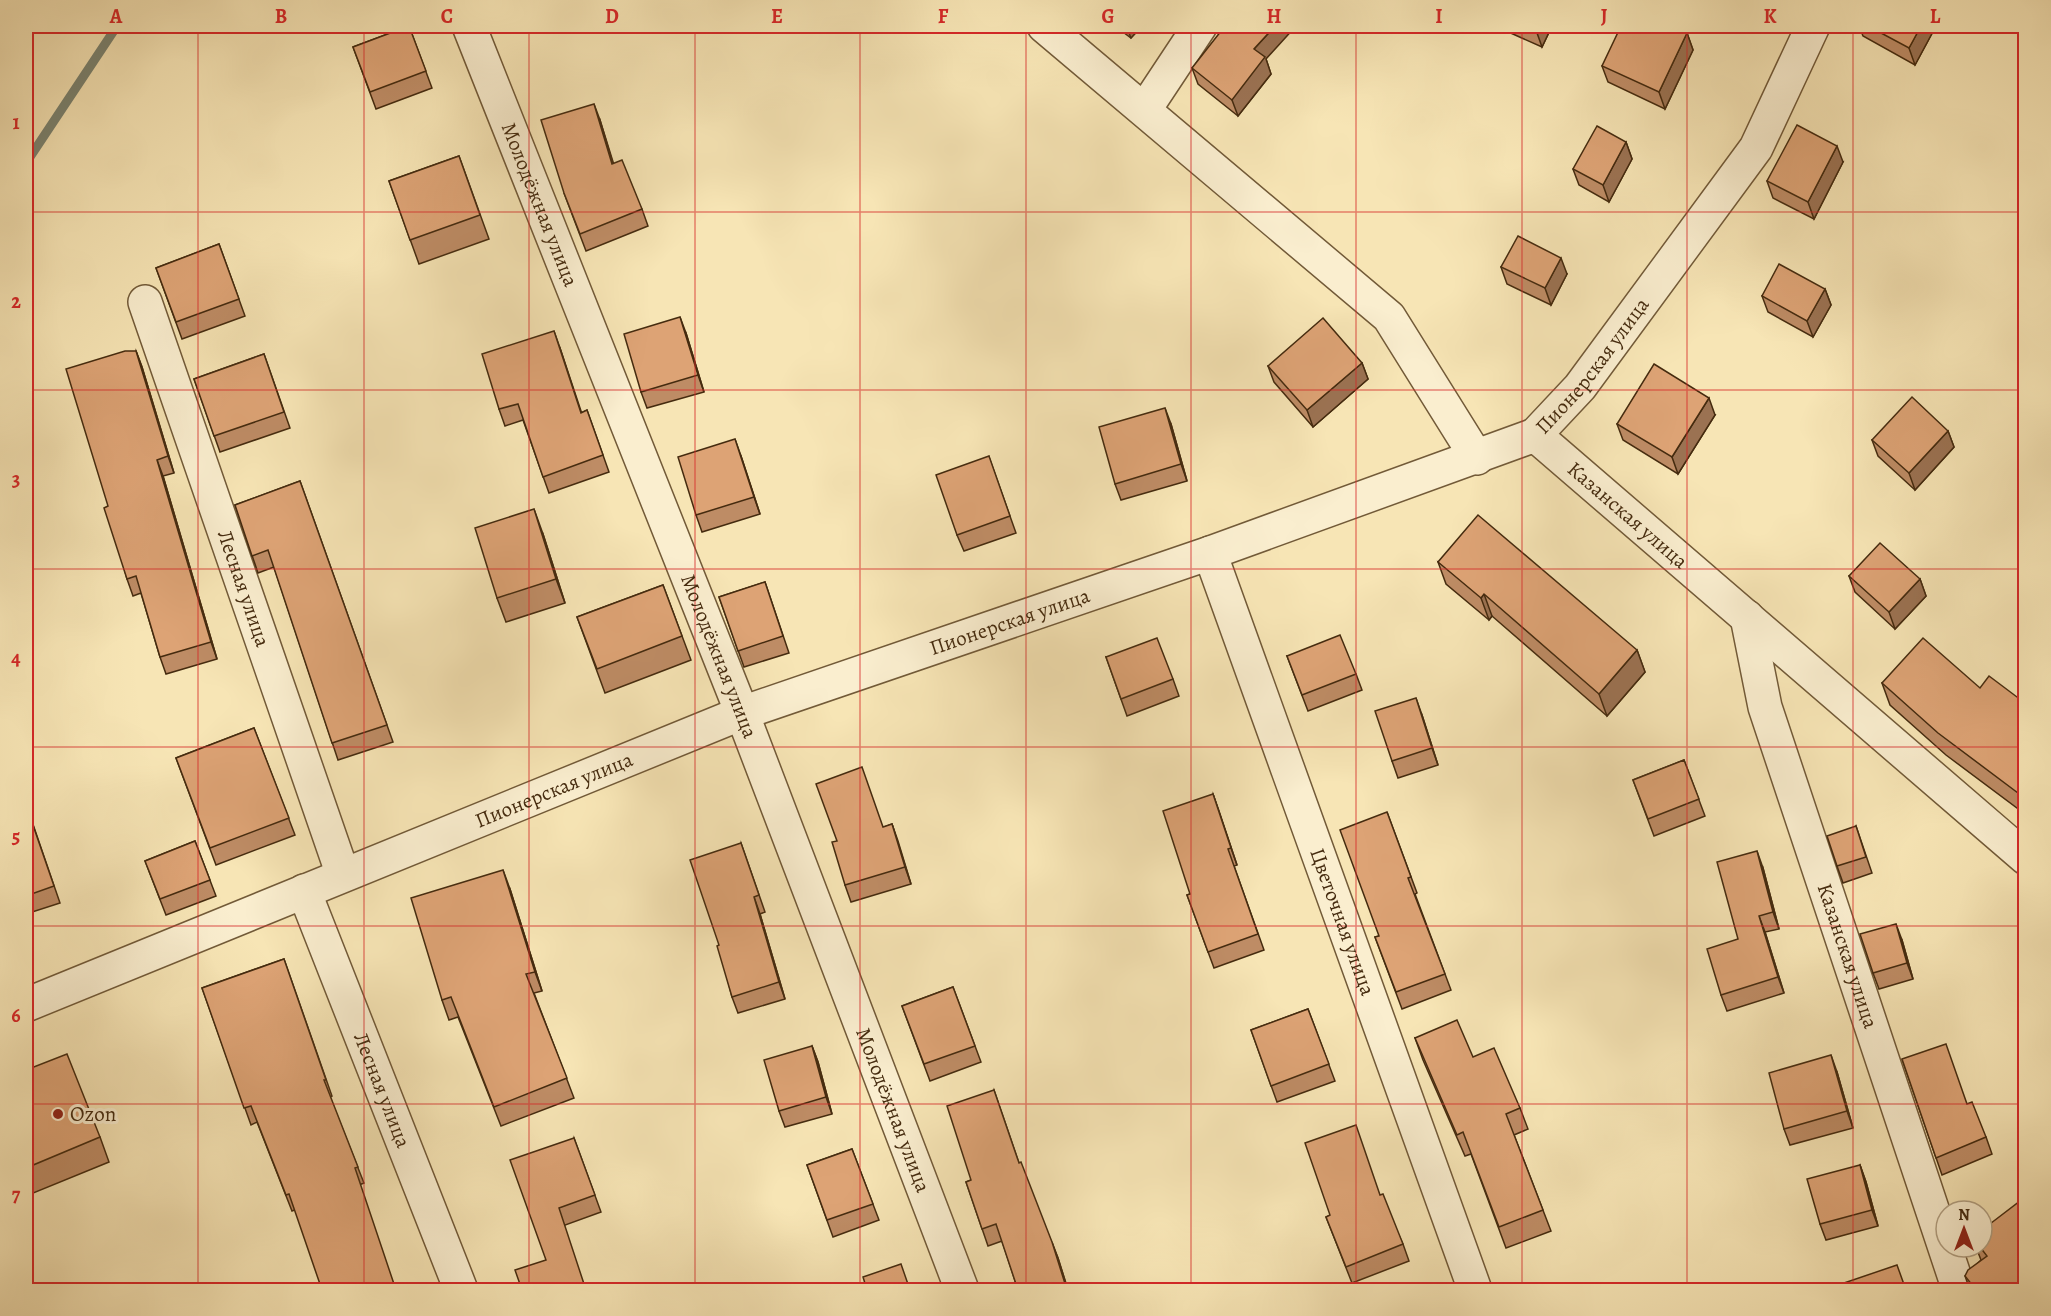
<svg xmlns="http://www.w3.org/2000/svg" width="2051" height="1316" font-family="Alegreya,serif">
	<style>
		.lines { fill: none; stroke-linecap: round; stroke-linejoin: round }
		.stream { stroke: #7a8371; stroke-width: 9 }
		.minor-casing { stroke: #725a38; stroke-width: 36 }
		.tertiary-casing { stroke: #725a38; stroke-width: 36 }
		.minor { stroke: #faeecf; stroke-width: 33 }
		.tertiary { stroke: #faeecf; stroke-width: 33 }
		.wall { fill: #be8c65; stroke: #452b0f; stroke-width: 1.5 }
		.shaded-wall { fill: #9b7252; stroke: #452b0f; stroke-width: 1.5 }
		.building { fill: #dda375; stroke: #452b0f; stroke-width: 1.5 }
		.grid { fill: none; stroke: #d62828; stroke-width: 1.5; stroke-opacity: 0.55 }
		.poi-dot { fill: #8f2418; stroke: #faeecf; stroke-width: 2 }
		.labels { text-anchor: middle; stroke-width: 6; stroke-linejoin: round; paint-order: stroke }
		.street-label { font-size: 21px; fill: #452b0f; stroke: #faeecf }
		.poi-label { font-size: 21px; fill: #452b0f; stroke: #faeecf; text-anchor: start }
		.neatline { fill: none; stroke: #d62828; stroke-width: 2 }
		.grid-label { font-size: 20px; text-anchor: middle; font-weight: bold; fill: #d62828 }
	</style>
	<rect width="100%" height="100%" fill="#f7e5b5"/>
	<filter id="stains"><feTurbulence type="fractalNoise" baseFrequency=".00333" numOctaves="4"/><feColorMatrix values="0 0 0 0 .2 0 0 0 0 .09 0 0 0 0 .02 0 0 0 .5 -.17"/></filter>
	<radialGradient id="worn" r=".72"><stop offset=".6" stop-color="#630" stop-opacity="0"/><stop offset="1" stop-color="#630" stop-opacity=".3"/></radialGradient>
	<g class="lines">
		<polyline class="stream" points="26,163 117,26"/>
		<g class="minor-casing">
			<g id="minor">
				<path id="s1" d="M469,26L742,713L962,1290"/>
				<polyline points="1044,26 1389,317 1477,458"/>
				<polyline points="1145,109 1200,26"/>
				<path id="s2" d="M145,302L343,875"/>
				<path id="s3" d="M1535,435L1580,387L1756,148L1813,26"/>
				<path id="s4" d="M1210,553L1475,1290"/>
				<path id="s5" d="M1747,617L1765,707L1959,1290"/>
				<path id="s6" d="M304,891L461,1290"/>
			</g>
		</g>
		<g class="tertiary-casing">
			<g id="tertiary">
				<path id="s7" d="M26,1005L742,713L1210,553L1535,435L2026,858"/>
			</g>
		</g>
		<use href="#minor" class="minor"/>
		<use href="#tertiary" class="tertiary"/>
	</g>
	<g class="wall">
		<polygon points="409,26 432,88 376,109 353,47"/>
		<polygon points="1115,26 1142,26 1131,38"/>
		<polygon points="1495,26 1552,26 1542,47"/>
		<polygon points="1859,26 1936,26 1915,65 1863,36"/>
		<polygon points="1687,33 1693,50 1665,109 1608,82 1602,66"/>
		<polygon points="1266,59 1271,74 1238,116 1198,84 1192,68"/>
		<polygon points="600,120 613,164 642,209 648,226 586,251 564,193"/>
		<polygon points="1626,142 1632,159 1609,202 1579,185 1573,169"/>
		<polygon points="459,156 489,239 419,264 389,181"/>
		<polygon points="1843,162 1814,219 1773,198 1767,181"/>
		<polygon points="219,244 245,316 182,339 156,268"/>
		<polygon points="1501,267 1567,274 1551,305 1507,284"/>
		<polygon points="1825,289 1831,305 1813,337 1768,312 1762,296"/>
		<polygon points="686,333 704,392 647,408 641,392"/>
		<polygon points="560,348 581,413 587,410 609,472 549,493 523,420 505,426 499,409"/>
		<polygon points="136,351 142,367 174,473 163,476 217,659 166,674 160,657 141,593 133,596 127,579 108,506"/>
		<polygon points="264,354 290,428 220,452 194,379"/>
		<polygon points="1362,363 1368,379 1313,427 1274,382 1268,366"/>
		<polygon points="1715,415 1678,474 1623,440 1617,424"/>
		<polygon points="1171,424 1187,481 1121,500 1115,484"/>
		<polygon points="1948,431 1954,447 1915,490 1878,456 1872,440"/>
		<polygon points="741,456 760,514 702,532 696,515"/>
		<polygon points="989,457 1016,533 964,551 957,535"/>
		<polygon points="300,481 393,742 338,760 274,567 258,573 235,505"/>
		<polygon points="543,534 565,603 506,622 497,598"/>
		<polygon points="1438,562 1637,650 1645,672 1607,716 1492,616 1489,620 1446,584"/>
		<polygon points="1849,576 1920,579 1926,596 1895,629 1855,592"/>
		<polygon points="765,582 789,653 744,667 719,597"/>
		<polygon points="663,585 691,660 605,693 577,617"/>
		<polygon points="1287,656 1356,674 1362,690 1308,711"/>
		<polygon points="1106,657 1173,679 1179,696 1127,716"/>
		<polygon points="1882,683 1980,688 2025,703 2025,814 1946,755 1890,705"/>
		<polygon points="1422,715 1438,765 1398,778 1392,761"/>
		<polygon points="254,728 295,835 216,865 176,758"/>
		<polygon points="1684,760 1705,816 1654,836 1633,780"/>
		<polygon points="1213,794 1237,865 1234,866 1264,950 1214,968 1187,895 1190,894"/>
		<polygon points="26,804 60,903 26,914"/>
		<polygon points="1387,812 1417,893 1415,894 1451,990 1402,1009 1375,937 1379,936"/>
		<polygon points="892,824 911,884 851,902 845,885 884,827"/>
		<polygon points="1856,826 1872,873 1843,883 1837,866"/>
		<polygon points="195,841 216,896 166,915 145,861"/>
		<polygon points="741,843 765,912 760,914 785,999 738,1013 732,997 719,945"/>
		<polygon points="1763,868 1779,929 1765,932 1784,993 1727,1011 1721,995 1738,939"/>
		<polygon points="510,889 542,991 534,993 574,1098 501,1126 458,1017 449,1020 442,1000"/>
		<polygon points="1902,940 1913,979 1879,989 1873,973"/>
		<polygon points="284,959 332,1096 330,1097 364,1183 292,1211 257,1122 251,1125 202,988"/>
		<polygon points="953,987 981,1062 930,1081 902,1006"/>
		<polygon points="1308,1009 1335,1081 1277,1102 1251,1030"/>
		<polygon points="1415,1038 1473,1057 1520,1108 1528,1129 1514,1135 1551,1231 1506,1248 1471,1154 1465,1156 1423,1060"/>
		<polygon points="812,1046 818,1062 832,1114 785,1127 779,1111"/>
		<polygon points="1902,1059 1986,1137 1992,1154 1942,1175"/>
		<polygon points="26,1070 100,1137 109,1162 26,1196"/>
		<polygon points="1837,1072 1853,1128 1790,1145 1784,1129"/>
		<polygon points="994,1090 1019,1163 1058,1258 1068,1290 1018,1290 1002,1241 988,1246 966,1182 971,1180"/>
		<polygon points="574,1138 601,1212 565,1225 546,1260"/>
		<polygon points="852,1149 879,1220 833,1237 807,1165"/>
		<polygon points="1860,1165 1866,1182 1878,1226 1826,1240 1820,1224"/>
		<polygon points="1380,1195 1403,1244 1409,1261 1352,1283 1326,1217"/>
		<polygon points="1976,1247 1982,1247 2025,1290 1970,1290 1965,1276 1981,1260"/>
	</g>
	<g class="shaded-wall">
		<polygon points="1126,26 1142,26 1131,38"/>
		<polygon points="1275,26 1296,26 1266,59 1271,74 1238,116 1232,100 1254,49"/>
		<polygon points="1538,26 1552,26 1542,47 1536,30"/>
		<polygon points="1921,26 1936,26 1915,65 1909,48"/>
		<polygon points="1687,33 1693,50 1665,109 1659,92"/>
		<polygon points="594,104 600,120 619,181 612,164"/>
		<polygon points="1626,142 1632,159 1609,202 1603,185"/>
		<polygon points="1837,146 1843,162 1814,219 1808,202"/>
		<polygon points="1561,258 1567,274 1551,305 1545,288"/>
		<polygon points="1825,289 1831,305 1813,337 1807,321"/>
		<polygon points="680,317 686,333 704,392 698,375"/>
		<polygon points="554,331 560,348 587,429 581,413"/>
		<polygon points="136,351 142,367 174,473 168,456"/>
		<polygon points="1362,363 1368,379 1313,427 1307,410"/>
		<polygon points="1709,398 1715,415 1678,474 1672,457"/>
		<polygon points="1165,408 1171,424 1187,481 1181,464"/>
		<polygon points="1948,431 1954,447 1915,490 1909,473"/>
		<polygon points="735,439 741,456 760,514 754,497"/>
		<polygon points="157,460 163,476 217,659 211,642"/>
		<polygon points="534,509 543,534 565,603 556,579"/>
		<polygon points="1920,579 1926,596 1895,629 1889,612"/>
		<polygon points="1484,594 1492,616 1489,620 1481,598"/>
		<polygon points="1637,650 1645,672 1607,716 1599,694"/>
		<polygon points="1416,698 1422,715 1438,765 1432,748"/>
		<polygon points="2025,783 2025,813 2018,793"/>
		<polygon points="1213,794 1219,811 1237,865 1231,848"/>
		<polygon points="892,824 898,841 911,884 905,867"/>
		<polygon points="1757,851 1763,868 1779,929 1773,912"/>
		<polygon points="503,870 510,889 542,991 535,972"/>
		<polygon points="754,897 760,914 785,999 779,982"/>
		<polygon points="1759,916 1765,932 1784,993 1778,977"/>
		<polygon points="1896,924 1902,940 1913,979 1907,963"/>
		<polygon points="812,1046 818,1062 832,1114 826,1097"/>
		<polygon points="1831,1055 1837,1072 1853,1128 1847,1111"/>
		<polygon points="1860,1165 1866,1182 1878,1226 1872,1210"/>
		<polygon points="1052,1242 1058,1258 1068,1290 1067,1290"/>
		<polygon points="2025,1278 2025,1290 2009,1290"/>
	</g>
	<g class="building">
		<polygon points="409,26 426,71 370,92 353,47"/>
		<polygon points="1225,26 1275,26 1254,49 1265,57 1232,100 1192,68"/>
		<polygon points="1525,26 1538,26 1536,30"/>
		<polygon points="1621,26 1670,26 1687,33 1659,92 1602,66"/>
		<polygon points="1868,26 1921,26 1909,48"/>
		<polygon points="594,104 612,164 622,160 642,209 580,234 564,193 541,120"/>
		<polygon points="1797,125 1837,146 1808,202 1767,181"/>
		<polygon points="1597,126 1626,142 1603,185 1573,169"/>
		<polygon points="459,156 480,215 410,240 389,181"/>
		<polygon points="1518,236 1561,258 1545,288 1501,267"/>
		<polygon points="219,244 239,299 176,322 156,268"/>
		<polygon points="1779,264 1825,289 1807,321 1762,296"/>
		<polygon points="680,317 698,375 641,392 624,334"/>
		<polygon points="1323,318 1362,363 1307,410 1268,366"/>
		<polygon points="554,331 581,413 587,410 603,455 543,477 518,404 499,409 482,354"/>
		<polygon points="125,351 136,351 168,456 157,460 211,642 160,657 136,576 127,579 104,508 108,506 66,369"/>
		<polygon points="264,354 284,412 214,436 194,379"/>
		<polygon points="1654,364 1709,398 1672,457 1617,424"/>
		<polygon points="1912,397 1948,431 1909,473 1872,440"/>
		<polygon points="1165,408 1181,464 1115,484 1099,427"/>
		<polygon points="735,439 754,497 696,515 678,457"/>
		<polygon points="989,456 1010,516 957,535 936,475"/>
		<polygon points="300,481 387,725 332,743 268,550 252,556 235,505"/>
		<polygon points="534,509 556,579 497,598 475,528"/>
		<polygon points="1478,515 1637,650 1599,694 1484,594 1481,598 1438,562"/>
		<polygon points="1880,543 1920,579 1889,612 1849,576"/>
		<polygon points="765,582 783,636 738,651 719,597"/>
		<polygon points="663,585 682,636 597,669 577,617"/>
		<polygon points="1340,635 1356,674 1302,695 1287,656"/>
		<polygon points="1157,638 1173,679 1121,699 1106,657"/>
		<polygon points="1923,638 1980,688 1989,676 2025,703 2025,783 2018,793 1938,733 1882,683"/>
		<polygon points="1416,698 1432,748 1392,761 1375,711"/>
		<polygon points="254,728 289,818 210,848 176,758"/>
		<polygon points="1684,760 1699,799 1648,819 1633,780"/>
		<polygon points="862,767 883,827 892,824 905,867 845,885 832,842 837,841 816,784"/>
		<polygon points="1213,794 1231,848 1228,849 1258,934 1208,952 1187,895 1190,894 1163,811"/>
		<polygon points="26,805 54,886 26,896"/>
		<polygon points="1387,812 1411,877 1408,878 1445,974 1396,992 1375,937 1379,936 1340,830"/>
		<polygon points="1856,826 1866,857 1837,866 1827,836"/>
		<polygon points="195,841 210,880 160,899 145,861"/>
		<polygon points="741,843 759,895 754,897 779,982 732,997 717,946 719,945 690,860"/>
		<polygon points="1757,851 1773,912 1759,916 1778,977 1721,995 1707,949 1738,939 1717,862"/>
		<polygon points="503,870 535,972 526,974 567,1078 494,1107 451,997 442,1000 411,898"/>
		<polygon points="1896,924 1907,963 1873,973 1860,934"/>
		<polygon points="284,959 326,1080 324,1080 358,1167 355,1168 396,1290 322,1290 289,1194 286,1195 251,1106 244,1108 202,988"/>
		<polygon points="953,987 975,1046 924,1064 902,1006"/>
		<polygon points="1308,1009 1329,1064 1271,1086 1251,1030"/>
		<polygon points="1457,1020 1473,1057 1494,1048 1520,1108 1506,1114 1543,1210 1499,1227 1463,1132 1457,1135 1415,1038"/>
		<polygon points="1946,1044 1967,1104 1972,1102 1986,1137 1936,1158 1902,1059"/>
		<polygon points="812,1046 826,1097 779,1111 764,1060"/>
		<polygon points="67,1054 100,1137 26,1168 26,1070"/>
		<polygon points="1831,1055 1847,1111 1784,1129 1769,1073"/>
		<polygon points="994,1090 1019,1163 1021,1162 1052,1242 1067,1290 1018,1290 996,1224 982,1229 966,1182 971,1180 947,1106"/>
		<polygon points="1356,1125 1380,1195 1383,1194 1403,1244 1346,1267 1326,1217 1330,1215 1305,1143"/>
		<polygon points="574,1138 595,1195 559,1208 586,1290 522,1290 515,1270 546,1260 510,1160"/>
		<polygon points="852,1149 873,1204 827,1220 807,1165"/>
		<polygon points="1860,1165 1872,1210 1820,1224 1807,1179"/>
		<polygon points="2024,1198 2025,1200 2025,1278 2009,1290 1976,1290 1965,1276 1968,1270 1987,1256 1980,1247 1982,1247 1982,1230"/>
		<polygon points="901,1264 910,1290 867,1290 863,1277"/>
		<polygon points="1897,1265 1906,1290 1846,1290 1844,1283"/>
		<polygon points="1560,1283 1562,1290 1536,1290"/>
	</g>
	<path class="grid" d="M198,26V1290M364,26V1290M529,26V1290M695,26V1290M860,26V1290M1026,26V1290M1191,26V1290M1356,26V1290M1522,26V1290M1687,26V1290M1853,26V1290M26,212H2026M26,390H2026M26,569H2026M26,747H2026M26,926H2026M26,1104H2026"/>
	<circle class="poi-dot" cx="58" cy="1114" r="6"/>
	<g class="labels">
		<g class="street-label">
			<text dy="7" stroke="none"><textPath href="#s1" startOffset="192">Молодёжная улица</textPath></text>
			<text dy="7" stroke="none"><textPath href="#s3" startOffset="90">Пионерская улица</textPath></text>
			<text dy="7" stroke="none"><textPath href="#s7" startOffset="1736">Казанская улица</textPath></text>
			<text dy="7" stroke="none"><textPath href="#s2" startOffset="303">Лесная улица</textPath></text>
			<text dy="7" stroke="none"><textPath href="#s7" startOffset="1056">Пионерская улица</textPath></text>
			<text dy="7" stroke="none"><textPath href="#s1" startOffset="678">Молодёжная улица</textPath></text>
			<text dy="7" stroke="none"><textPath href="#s7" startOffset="570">Пионерская улица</textPath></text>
			<text dy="7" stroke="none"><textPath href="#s4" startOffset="392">Цветочная улица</textPath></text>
			<text dy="7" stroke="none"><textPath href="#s5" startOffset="354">Казанская улица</textPath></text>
			<text dy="7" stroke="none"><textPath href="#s6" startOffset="214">Лесная улица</textPath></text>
			<text dy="7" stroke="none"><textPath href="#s1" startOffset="1164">Молодёжная улица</textPath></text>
		</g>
		<g class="poi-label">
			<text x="70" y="1121">Ozon</text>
		</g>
	</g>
	<rect width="2051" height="1316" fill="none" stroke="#f7e5b5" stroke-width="66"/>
	<g transform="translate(1964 1229)"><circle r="28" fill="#faeecf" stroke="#b2a082" stroke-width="1.5"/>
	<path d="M0-4.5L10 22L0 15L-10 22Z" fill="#8f2418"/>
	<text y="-9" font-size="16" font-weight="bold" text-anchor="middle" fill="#452b0f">N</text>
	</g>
	<rect x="33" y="33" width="1985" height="1250" class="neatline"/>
	<g class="grid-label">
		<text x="116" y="23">A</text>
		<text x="281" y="23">B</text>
		<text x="447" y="23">C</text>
		<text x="612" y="23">D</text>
		<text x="777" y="23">E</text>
		<text x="943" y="23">F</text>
		<text x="1108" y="23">G</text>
		<text x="1274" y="23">H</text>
		<text x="1439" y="23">I</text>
		<text x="1604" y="23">J</text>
		<text x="1770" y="23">K</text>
		<text x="1935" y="23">L</text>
		<text x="16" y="129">1</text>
		<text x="16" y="308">2</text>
		<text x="16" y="486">3</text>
		<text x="16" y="665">4</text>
		<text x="16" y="843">5</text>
		<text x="16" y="1022">6</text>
		<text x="16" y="1201">7</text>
	</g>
	<rect width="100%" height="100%" filter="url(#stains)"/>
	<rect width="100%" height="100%" fill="url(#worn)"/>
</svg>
